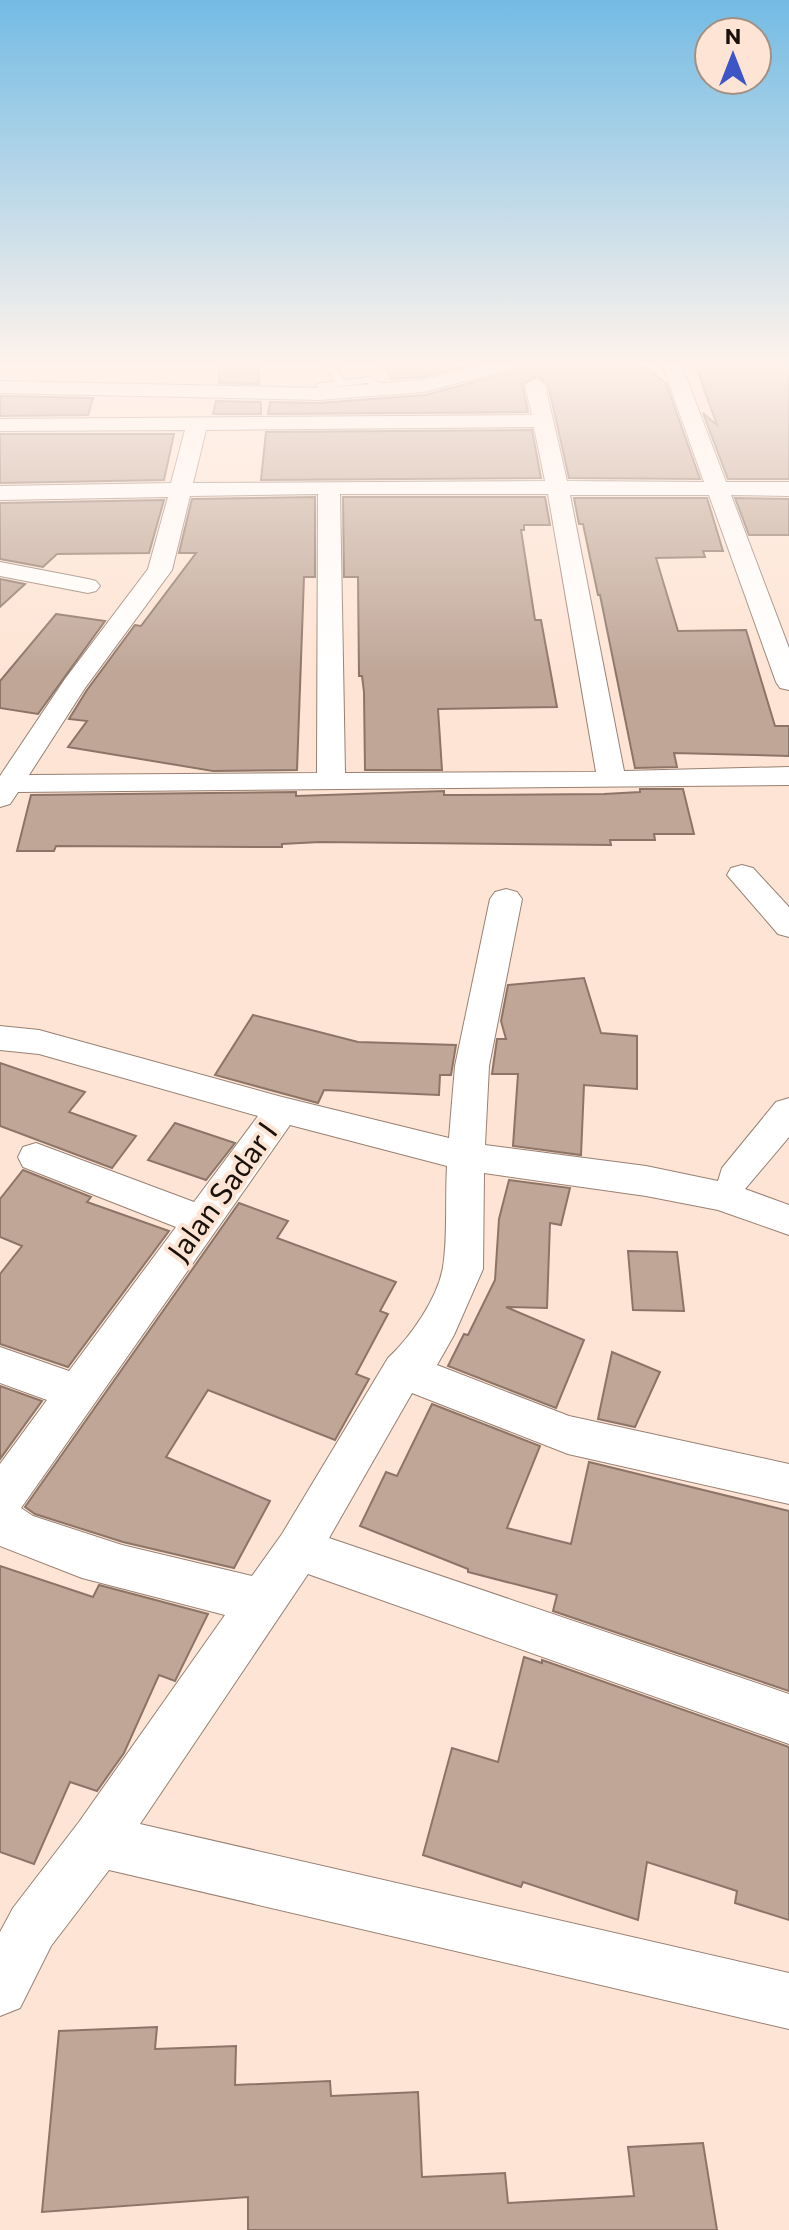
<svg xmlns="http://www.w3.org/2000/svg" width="789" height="2230" font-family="Commissioner,sans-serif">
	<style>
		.building { fill: #bfa697; stroke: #8c7567; stroke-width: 2 }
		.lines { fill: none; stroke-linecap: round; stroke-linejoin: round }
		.service-casing { stroke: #988173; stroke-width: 2 }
		.minor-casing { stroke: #988173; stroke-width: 2 }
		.service { fill: #fff; fill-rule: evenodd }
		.minor { fill: #fff; fill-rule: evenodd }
		.labels { text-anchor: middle; stroke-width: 8; stroke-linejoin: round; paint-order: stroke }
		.street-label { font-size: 30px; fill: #19110b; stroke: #fee4d4 }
	</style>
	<rect width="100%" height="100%" fill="#fee4d4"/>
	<g class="building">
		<polygon points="219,361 258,361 259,384 219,383"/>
		<polygon points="381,361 482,361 422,377 391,379"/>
		<polygon points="530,361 638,361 666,383 700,479 569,478 548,384 537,376 522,384 528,412 268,414 270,402 319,403 425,395 526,368"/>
		<polygon points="697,361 789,361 789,479 728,479 703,413 717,425 695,364"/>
		<polygon points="0,396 93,398 88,415 0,416"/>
		<polygon points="216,401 261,402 261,414 213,414"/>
		<polygon points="532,430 541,478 261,480 266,432"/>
		<polygon points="0,434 174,434 164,480 0,483"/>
		<polygon points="315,497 315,577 304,577 297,770 213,771 68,747 87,721 69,719 87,690 135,625 141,626 196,553 179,553 192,499"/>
		<polygon points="343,497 545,497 550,525 524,525 524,530 521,530 535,620 541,620 557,707 438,709 442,770 365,770 364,692 362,676 359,676 358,577 344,577"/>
		<polygon points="574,498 707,498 723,551 703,551 705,557 656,558 678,631 746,630 775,726 789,726 789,756 674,753 677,767 635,768 600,595 598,595 583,524 579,524"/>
		<polygon points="735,498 789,499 789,535 749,535"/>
		<polygon points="164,500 149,553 57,554 43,567 0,559 0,503"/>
		<polygon points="0,579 25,584 0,607"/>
		<polygon points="56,614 105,621 38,714 0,708 0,681"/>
		<polygon points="640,789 683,789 694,834 654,834 655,840 610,840 611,845 320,842 282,844 282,847 56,846 54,851 17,851 31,795 296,792 296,796 444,791 444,795 461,795 604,794 640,792"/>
		<polygon points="584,978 601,1033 637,1036 637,1089 584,1085 581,1155 513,1146 518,1074 492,1074 497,1039 506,1039 501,1021 508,985"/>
		<polygon points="253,1015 358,1042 456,1045 451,1075 440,1075 439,1095 324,1090 318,1103 215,1075"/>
		<polygon points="0,1063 85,1092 69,1112 136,1136 112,1168 0,1126"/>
		<polygon points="175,1123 235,1143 206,1180 148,1160"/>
		<polygon points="23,1170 91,1197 87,1202 169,1231 68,1367 0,1344 0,1274 22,1246 0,1237 0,1199"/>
		<polygon points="509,1180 570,1188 561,1225 550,1223 547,1308 506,1307 584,1340 556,1408 448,1366 464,1334 468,1335 495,1280 499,1219"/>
		<polygon points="239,1203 288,1221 277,1238 396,1282 380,1311 388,1314 356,1374 369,1379 335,1440 208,1390 166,1457 270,1501 234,1568 123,1542 35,1514 25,1507"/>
		<polygon points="628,1251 677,1252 684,1311 633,1310"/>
		<polygon points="612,1352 660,1372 635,1427 598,1419"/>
		<polygon points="0,1386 42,1401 0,1459"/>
		<polygon points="432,1404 540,1446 507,1528 571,1544 589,1462 789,1511 789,1691 553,1611 557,1595 468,1572 468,1569 360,1526 386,1472 397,1476"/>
		<polygon points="0,1566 93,1597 99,1585 208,1614 175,1681 159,1675 124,1753 97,1791 70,1782 34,1864 0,1852"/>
		<polygon points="524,1657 542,1663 542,1660 789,1747 789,1920 735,1903 737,1891 647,1862 638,1920 523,1882 521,1887 423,1855 452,1748 498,1762"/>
		<polygon points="157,2027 155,2049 236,2046 235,2085 330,2081 331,2096 418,2092 422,2177 505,2173 508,2203 634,2196 628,2147 703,2143 717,2230 248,2230 248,2197 42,2212 59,2031"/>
	</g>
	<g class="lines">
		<g class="service-casing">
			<polygon id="service" points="321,361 331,361 344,380 369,377 392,390 384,392 367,383 325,388 322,396 316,396 317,384 335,381"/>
		</g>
		<g class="minor-casing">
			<g id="minor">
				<polygon points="495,361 527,361 525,365 424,392 319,400 0,393 0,381 319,388 423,380"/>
				<path d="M661,361H680L726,482H789V496L731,495L789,648V690L780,688L776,682L709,495H570L624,771L789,767V785L18,792L10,804L0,807V776L65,679L148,569L168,497L0,500V486L171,483L185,430L0,431V419L532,415L525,385L535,379L545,385L567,481L704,482ZM534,427L545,481L193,483L206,430ZM318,494L317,773L29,775L85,688L172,570L190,496ZM340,494H548L596,772L345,773Z"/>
				<polygon points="0,562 88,579 96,581 100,586 96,591 88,593 0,576"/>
				<polygon points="742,865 753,868 789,907 789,937 778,934 727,875 731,868"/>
				<path d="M506,889L517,892L522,899L489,1066L485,1145L646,1166L718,1181L722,1168L776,1102L789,1098V1137L745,1189L789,1205V1235L718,1210L646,1196L484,1173L483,1269L454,1335L437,1365L569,1416L789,1464V1504L568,1454L412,1393L329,1538L789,1694V1744L308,1574L140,1824L789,1973V2029L109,1870L51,1946L20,2008L0,2016V1932L13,1908L79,1822L225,1615L82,1578L0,1546V1464L47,1400L0,1383V1347L69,1371L176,1227L23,1167L18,1157L23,1147L36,1143L194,1202L258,1116L39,1054L0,1050V1026L39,1030L282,1097L449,1138L455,1066L490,899L495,892ZM290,1125L447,1166C445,1198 448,1236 443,1267C438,1298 410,1338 388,1358L282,1534L252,1576L122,1545L33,1516L21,1508Z"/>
			</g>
		</g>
		<use href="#service" class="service"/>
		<use href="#minor" class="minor"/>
	</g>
	<linearGradient id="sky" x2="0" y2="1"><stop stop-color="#73bbe4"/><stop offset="0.54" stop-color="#fff3ec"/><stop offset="1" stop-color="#fff3ec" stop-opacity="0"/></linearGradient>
	<rect width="789" height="673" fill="url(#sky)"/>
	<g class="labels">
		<g class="street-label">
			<text transform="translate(223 1192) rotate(-54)" y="10">Jalan Sadar I</text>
		</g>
	</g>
	<g transform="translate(733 56)"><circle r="38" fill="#fee4d4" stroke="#a29084" stroke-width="2"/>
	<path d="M0-6L14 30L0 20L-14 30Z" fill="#3c56c8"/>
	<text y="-12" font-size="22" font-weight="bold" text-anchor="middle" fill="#19110b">N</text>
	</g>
</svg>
